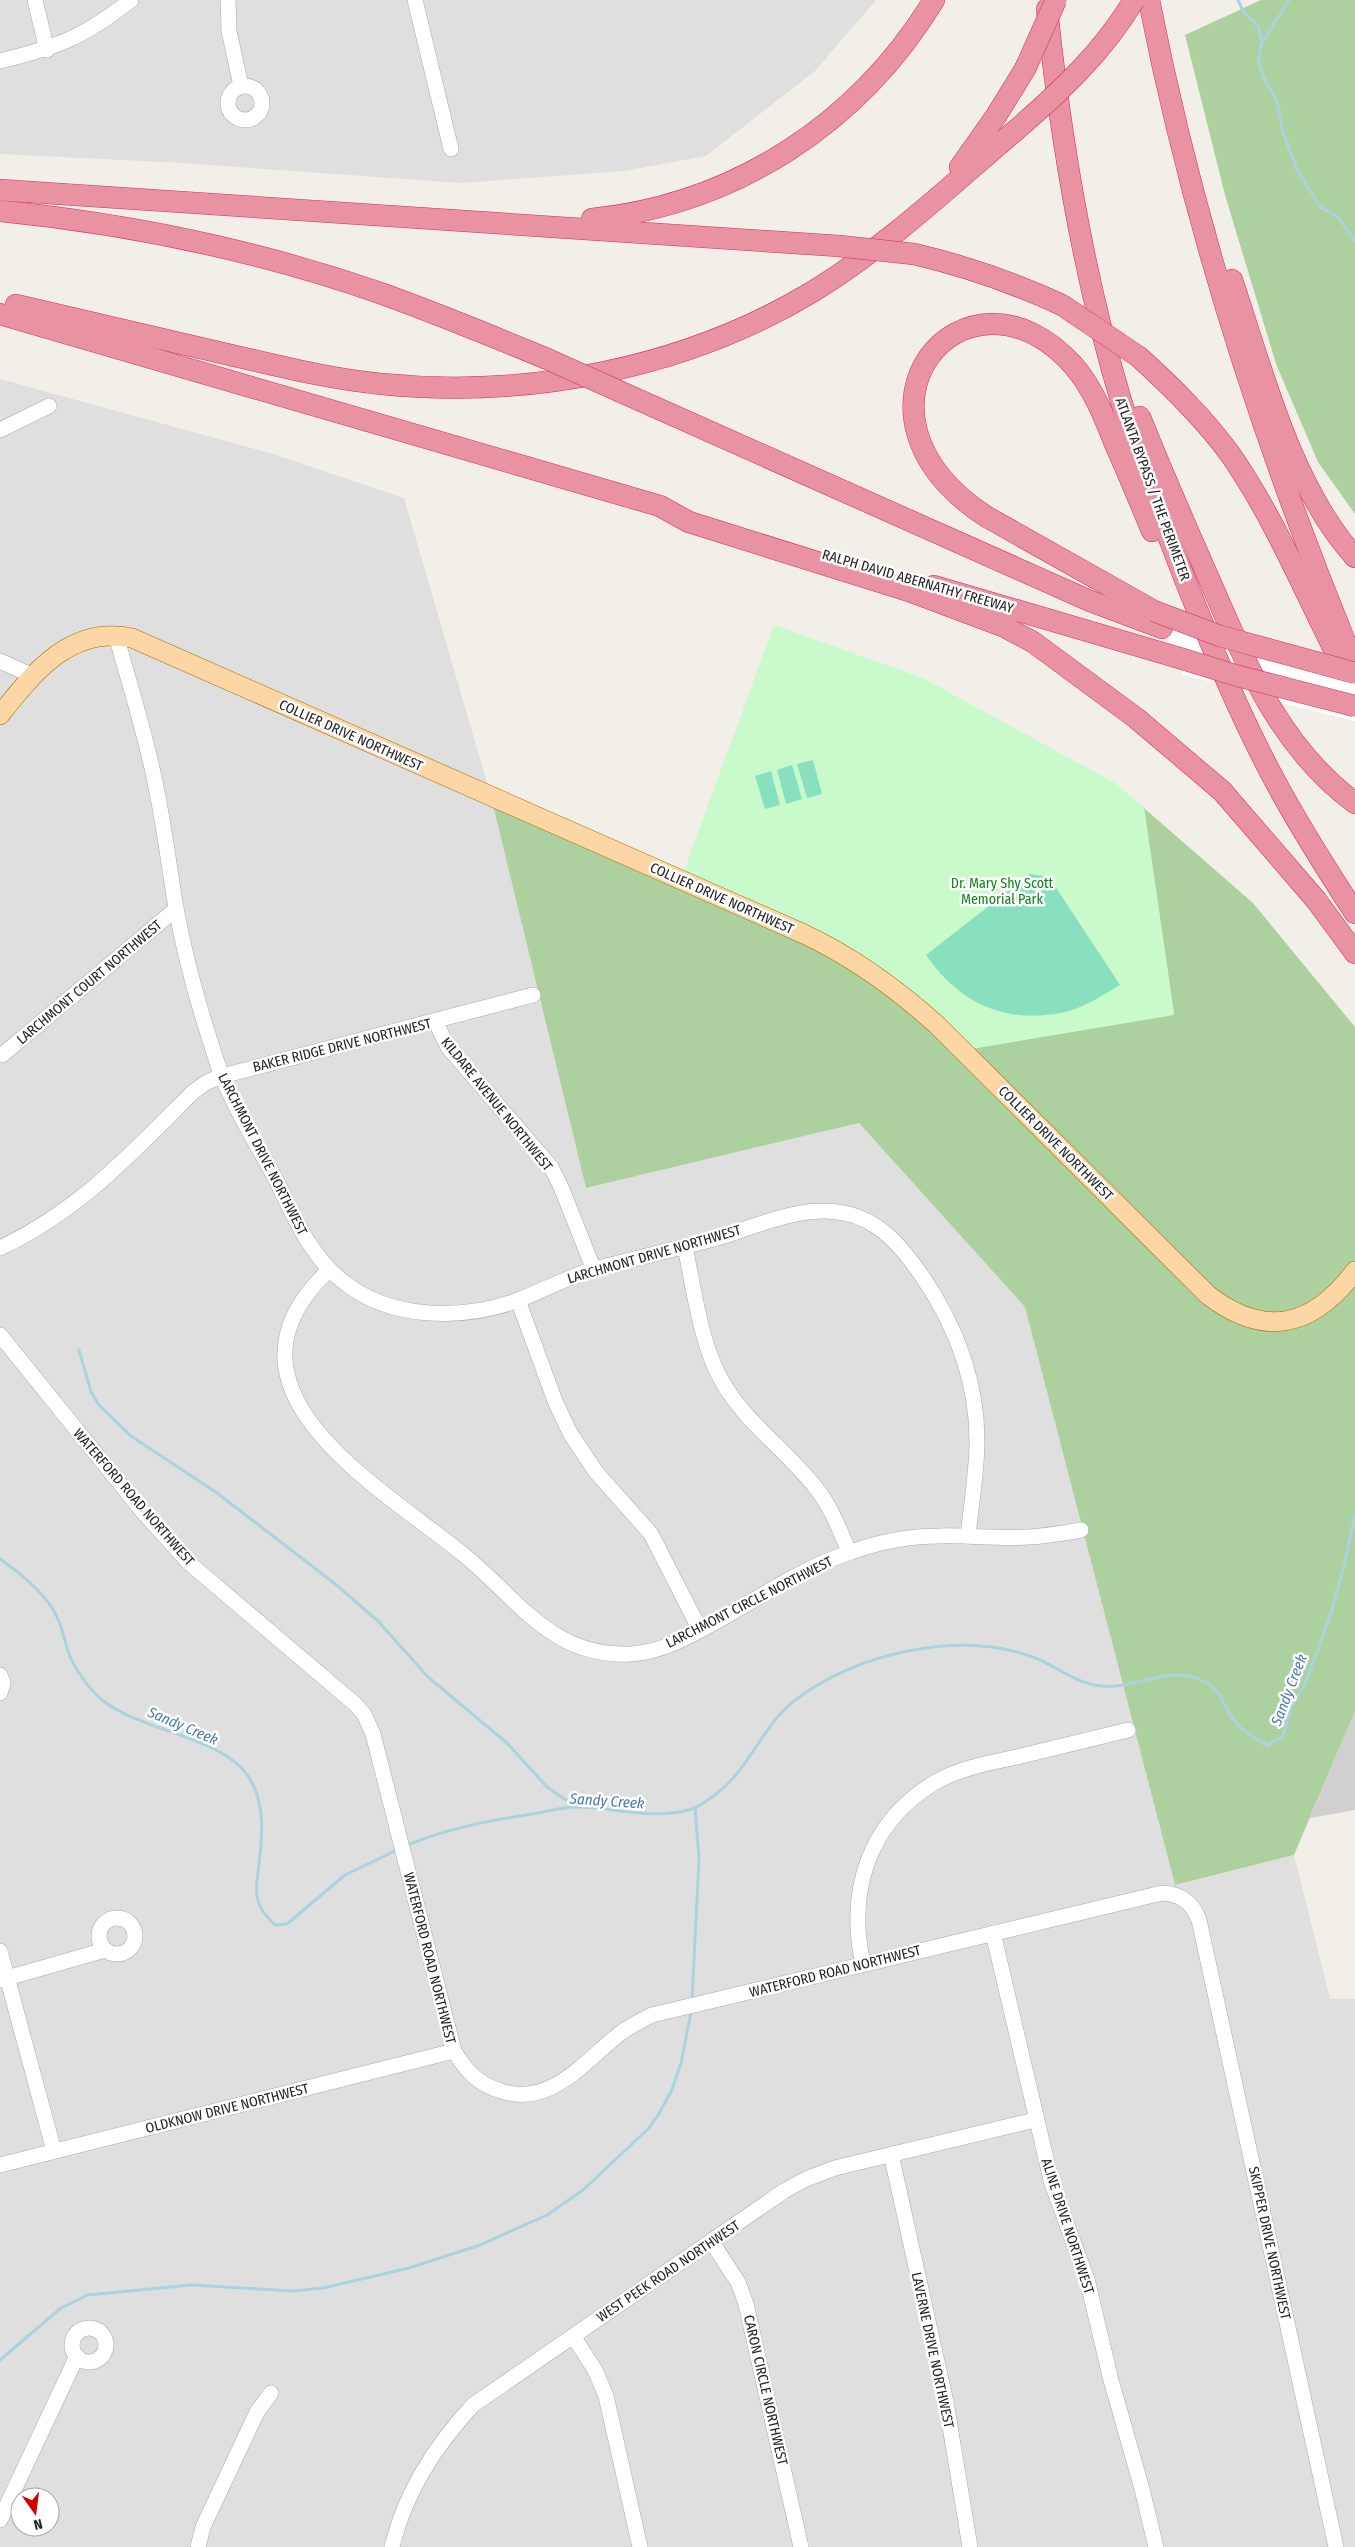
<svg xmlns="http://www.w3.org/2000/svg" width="1355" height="2547" font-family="'Fira Sans Condensed',sans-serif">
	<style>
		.residential { fill: #e0dfdf; fill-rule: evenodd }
		.religious { fill: #d0d0d0 }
		.forest { fill: #add19e }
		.park { fill: #c8facc }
		.pitch { fill: #88e0be }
		.pier { fill: #fff }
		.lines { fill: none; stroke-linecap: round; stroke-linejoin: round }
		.stream { stroke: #aad3df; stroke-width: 3 }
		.minor-casing { stroke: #a9a9a9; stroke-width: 16 }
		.major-casing { stroke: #a06b00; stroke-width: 20 }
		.highway-casing { stroke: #dc2a67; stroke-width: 22 }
		.minor { stroke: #fff; stroke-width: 15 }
		.major { stroke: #fcd6a4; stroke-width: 19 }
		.highway { stroke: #e892a2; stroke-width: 21 }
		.highway-bridge-casing { stroke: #dc2a67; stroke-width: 22; stroke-linecap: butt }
		.highway-bridge { stroke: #e892a2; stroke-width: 21 }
		.labels { text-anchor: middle; stroke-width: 5; stroke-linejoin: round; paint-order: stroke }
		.street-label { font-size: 14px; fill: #222; stroke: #fff }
		.park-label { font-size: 14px; fill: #0c8416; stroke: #fff }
		.water-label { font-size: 15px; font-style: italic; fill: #4a7aab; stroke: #fff }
	</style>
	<rect width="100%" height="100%" fill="#f2efe9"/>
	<g class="residential">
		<polygon points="0,0 876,0 815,71 706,156 624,171 461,183 182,163 0,154"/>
		<path d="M0,379L273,454L404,498L490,793L586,1188L859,1123L1025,1307L1175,1885L1294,1855L1330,1999H1355V2547H0ZM20,2497H50V2527H20Z"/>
	</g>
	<polygon class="religious" points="1355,1711 1355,1810 1310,1818"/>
	<g class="forest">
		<polygon points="1261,0 1355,0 1355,514 1318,462 1276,364 1225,195 1185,35"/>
		<polygon points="490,793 682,876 1174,1014 1144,808 1253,903 1355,1027 1355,1711 1294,1855 1175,1885 1025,1307 859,1123 586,1188"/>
	</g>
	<polygon class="park" points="774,625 923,678 1115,783 1144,808 1174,1015 960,1051 836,945 682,876"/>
	<g class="pitch">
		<polygon points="813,760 822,794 807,798 797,764"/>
		<polygon points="792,765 802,799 786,804 777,770"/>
		<polygon points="771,771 780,805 765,809 755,776"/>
		<path d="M1030,874L1049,877L1120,985C1101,996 1082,1009 1061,1013C1004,1024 958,1002 926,955Z"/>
	</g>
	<polygon class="pier" points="1150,597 1222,628 1355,667 1355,721 1290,705 1183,674"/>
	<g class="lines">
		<g class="stream">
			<polyline points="1238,0 1244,13 1258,25 1262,43"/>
			<polyline points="1289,0 1262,43 1258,59 1263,76 1277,101 1283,133 1297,169 1320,207 1338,217 1355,241"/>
			<polyline points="79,1350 91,1392 99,1405 131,1436 217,1493 334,1583 378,1621 428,1677 507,1743 547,1787 575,1806"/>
			<path d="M0,1559C20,1573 45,1593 56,1615C63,1628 64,1641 69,1654C75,1669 89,1689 102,1700C140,1731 221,1736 248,1776C267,1804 262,1840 258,1872C257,1882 255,1891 258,1901C260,1910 269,1919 275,1925L287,1924L345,1875L397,1850"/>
			<path d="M405,1846C448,1828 487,1821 532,1814C546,1812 562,1807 576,1807C616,1807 652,1821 692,1809C698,1807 703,1803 709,1799C751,1772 760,1725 798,1698C859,1653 957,1631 1030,1656C1055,1664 1073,1683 1101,1686C1135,1690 1168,1665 1201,1680C1225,1691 1222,1708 1237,1724C1245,1733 1259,1740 1269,1746L1271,1742L1283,1736L1291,1708L1306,1682L1331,1613L1343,1570L1355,1515"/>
			<polyline points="692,2000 699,1858 695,1808"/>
			<polyline points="0,2360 61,2308 88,2295 191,2285 294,2291 323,2288 409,2268 480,2245 547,2215 583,2190 648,2129 657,2117 671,2092 681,2063 691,2012"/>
		</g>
		<g class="minor-casing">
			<g id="minor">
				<polyline points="35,0 47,50"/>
				<polyline points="228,0 229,31 241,86"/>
				<polyline points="415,0 451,149"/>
				<path d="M0,61C58,47 84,37 131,0"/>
				<circle cx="245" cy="103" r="17"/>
				<polyline points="0,430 49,406"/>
				<path d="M116,635C129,683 145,732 155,782C164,824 169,866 176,908C186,963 202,1018 220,1071C233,1106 257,1144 275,1178C294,1216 310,1257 345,1283C391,1319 460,1320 513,1302C541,1292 566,1277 595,1269C639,1257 683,1248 727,1235C764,1223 804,1205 844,1213C880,1220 902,1247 922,1276C956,1326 977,1380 977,1441C977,1472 971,1505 968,1536"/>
				<polyline points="0,661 31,675"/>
				<polyline points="435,1021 448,1047 551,1167 561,1187 594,1270"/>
				<polyline points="2,1055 176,909"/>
				<path d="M685,1247C694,1289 701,1347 723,1383C747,1424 787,1451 816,1488C831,1507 840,1530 849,1552"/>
				<path d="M0,1248C80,1210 131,1154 193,1092L207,1082L222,1076L533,995"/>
				<path d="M329,1270C202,1389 381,1487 464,1555C518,1599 552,1658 631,1654C663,1652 692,1635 719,1620C762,1596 804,1567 851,1552C879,1542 909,1536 939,1536C969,1535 999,1539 1029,1537C1046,1536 1064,1533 1081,1530"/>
				<polyline points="518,1300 555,1401 570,1433 596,1472 651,1534 700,1630"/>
				<path d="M0,1335L143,1512L188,1562L355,1704L364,1714L373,1734L454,2051C466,2071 478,2084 501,2091C552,2108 587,2058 622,2032C632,2025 642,2020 652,2015L1162,1893C1181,1894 1192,1902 1199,1920L1336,2547"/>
				<polyline points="0,1675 3,1683 0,1693"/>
				<circle cx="117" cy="1936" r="18"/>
				<polyline points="993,1933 1052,2184 1087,2279 1111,2380 1142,2489 1156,2547"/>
				<polyline points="0,1951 54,2151"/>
				<path d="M863,1964C847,1892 868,1823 934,1783C959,1768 989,1763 1017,1757C1054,1748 1091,1739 1128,1730"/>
				<polyline points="0,1980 105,1950"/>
				<polyline points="891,2154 946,2402 970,2547"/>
				<polyline points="0,2165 454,2051"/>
				<polyline points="711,2241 738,2282 746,2304 801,2547"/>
				<circle cx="89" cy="2345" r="17"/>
				<polyline points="573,2336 595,2370 606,2396 640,2547"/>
				<polyline points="0,2520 77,2356"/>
				<polyline points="198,2547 203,2527 257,2412 271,2393"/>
				<path d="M392,2547C405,2492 435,2446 473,2405L784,2191L806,2179L835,2168L1035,2120"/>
			</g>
		</g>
		<g class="major-casing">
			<path id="major" d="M0,715C34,672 71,625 132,638L804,934C855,958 896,988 937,1025L1208,1295C1265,1339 1313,1327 1355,1271"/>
		</g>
		<g class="highway-casing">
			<g id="highway">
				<path d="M1149,0C1194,229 1266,451 1355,666"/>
				<path d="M1047,9C1061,143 1083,275 1122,404C1140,464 1163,523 1186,582C1213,650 1240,716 1275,781C1299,826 1327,870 1355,913"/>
				<polyline points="960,167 996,116 1025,69"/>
				<polyline points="0,190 839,246"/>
				<path d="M0,211C130,224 260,251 383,294C438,314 492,336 545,358"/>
				<path d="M592,219C736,204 859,123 934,0"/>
				<path d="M914,254C966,266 1014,283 1062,305"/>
				<path d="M1232,280C1262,369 1291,487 1355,557"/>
				<path d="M16,305C85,321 154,337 222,353C275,365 328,379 382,384C528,399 686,368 812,292C886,247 950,186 1016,130"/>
				<polyline points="0,314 660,506 689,522 909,591 1005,627 1033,642 1136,718 1222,791 1316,900 1355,953"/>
				<path d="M1139,357C1172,387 1204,418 1230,454C1272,514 1301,584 1334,649"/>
				<polyline points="621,392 1090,601 1162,628"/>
				<path d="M1140,417C1163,475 1188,531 1213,588C1248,669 1282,749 1355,803"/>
				<path d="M1152,531C1140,502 1128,473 1115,444C1104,416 1093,388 1073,365C964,246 826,413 987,517L1154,611"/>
				<polyline points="934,586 1176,657"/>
			</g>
		</g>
		<use href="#minor" class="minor"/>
		<use href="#major" class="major"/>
		<use href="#highway" class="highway"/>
		<g class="highway-bridge-casing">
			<g id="highway-bridge">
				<polyline points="1025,69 1056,0"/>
				<path d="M1016,130C1061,91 1103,52 1134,0"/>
				<polyline points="839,246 914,254"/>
				<polyline points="1062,305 1139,357"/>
				<polyline points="545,358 621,392"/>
				<polyline points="1154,611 1220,636 1355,673"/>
				<polyline points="1176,657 1238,676 1355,706"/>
			</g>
		</g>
		<use href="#highway-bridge" class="highway-bridge"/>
	</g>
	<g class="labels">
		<g class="street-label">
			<text transform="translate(1153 489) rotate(70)" y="5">ATLANTA BYPASS / THE PERIMETER</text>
			<text transform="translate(918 581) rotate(16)" y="5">RALPH DAVID ABERNATHY FREEWAY</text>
			<text transform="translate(351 735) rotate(24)" y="5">COLLIER DRIVE NORTHWEST</text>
			<text transform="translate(722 898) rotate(24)" y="5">COLLIER DRIVE NORTHWEST</text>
			<text transform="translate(89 982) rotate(-40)" y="5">LARCHMONT COURT NORTHWEST</text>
			<text transform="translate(342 1045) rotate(-14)" y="5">BAKER RIDGE DRIVE NORTHWEST</text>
			<text transform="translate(497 1104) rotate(51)" y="5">KILDARE AVENUE NORTHWEST</text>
			<text transform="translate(1056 1143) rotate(45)" y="5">COLLIER DRIVE NORTHWEST</text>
			<text transform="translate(263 1154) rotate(63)" y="5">LARCHMONT DRIVE NORTHWEST</text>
			<text transform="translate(654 1254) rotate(-16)" y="5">LARCHMONT DRIVE NORTHWEST</text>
			<text transform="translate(134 1497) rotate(49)" y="5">WATERFORD ROAD NORTHWEST</text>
			<text transform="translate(749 1602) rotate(-27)" y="5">LARCHMONT CIRCLE NORTHWEST</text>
			<text transform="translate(430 1958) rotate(76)" y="5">WATERFORD ROAD NORTHWEST</text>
			<text transform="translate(835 1971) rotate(-14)" y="5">WATERFORD ROAD NORTHWEST</text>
			<text transform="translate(227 2108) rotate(-14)" y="5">OLDKNOW DRIVE NORTHWEST</text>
			<text transform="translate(1068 2226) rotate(72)" y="5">ALINE DRIVE NORTHWEST</text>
			<text transform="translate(1270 2243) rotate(78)" y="5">SKIPPER DRIVE NORTHWEST</text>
			<text transform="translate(668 2271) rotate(-34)" y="5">WEST PEEK ROAD NORTHWEST</text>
			<text transform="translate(933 2350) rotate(78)" y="5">LAVERNE DRIVE NORTHWEST</text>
			<text transform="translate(766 2390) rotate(77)" y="5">CARON CIRCLE NORTHWEST</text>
		</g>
		<g class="park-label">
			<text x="1002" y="888">Dr. Mary Shy Scott<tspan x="1002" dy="16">Memorial Park</tspan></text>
		</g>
		<g class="water-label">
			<text transform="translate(1289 1690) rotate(-69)" y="5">Sandy Creek</text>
			<text transform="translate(183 1726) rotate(23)" y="5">Sandy Creek</text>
			<text transform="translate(607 1801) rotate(4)" y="5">Sandy Creek</text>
		</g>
	</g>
	<g transform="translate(35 2512) rotate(166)"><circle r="24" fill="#ffffff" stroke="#a7a7a7"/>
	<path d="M0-4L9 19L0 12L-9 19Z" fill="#d40000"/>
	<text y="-8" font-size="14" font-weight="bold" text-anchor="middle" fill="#222222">N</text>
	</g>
</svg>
